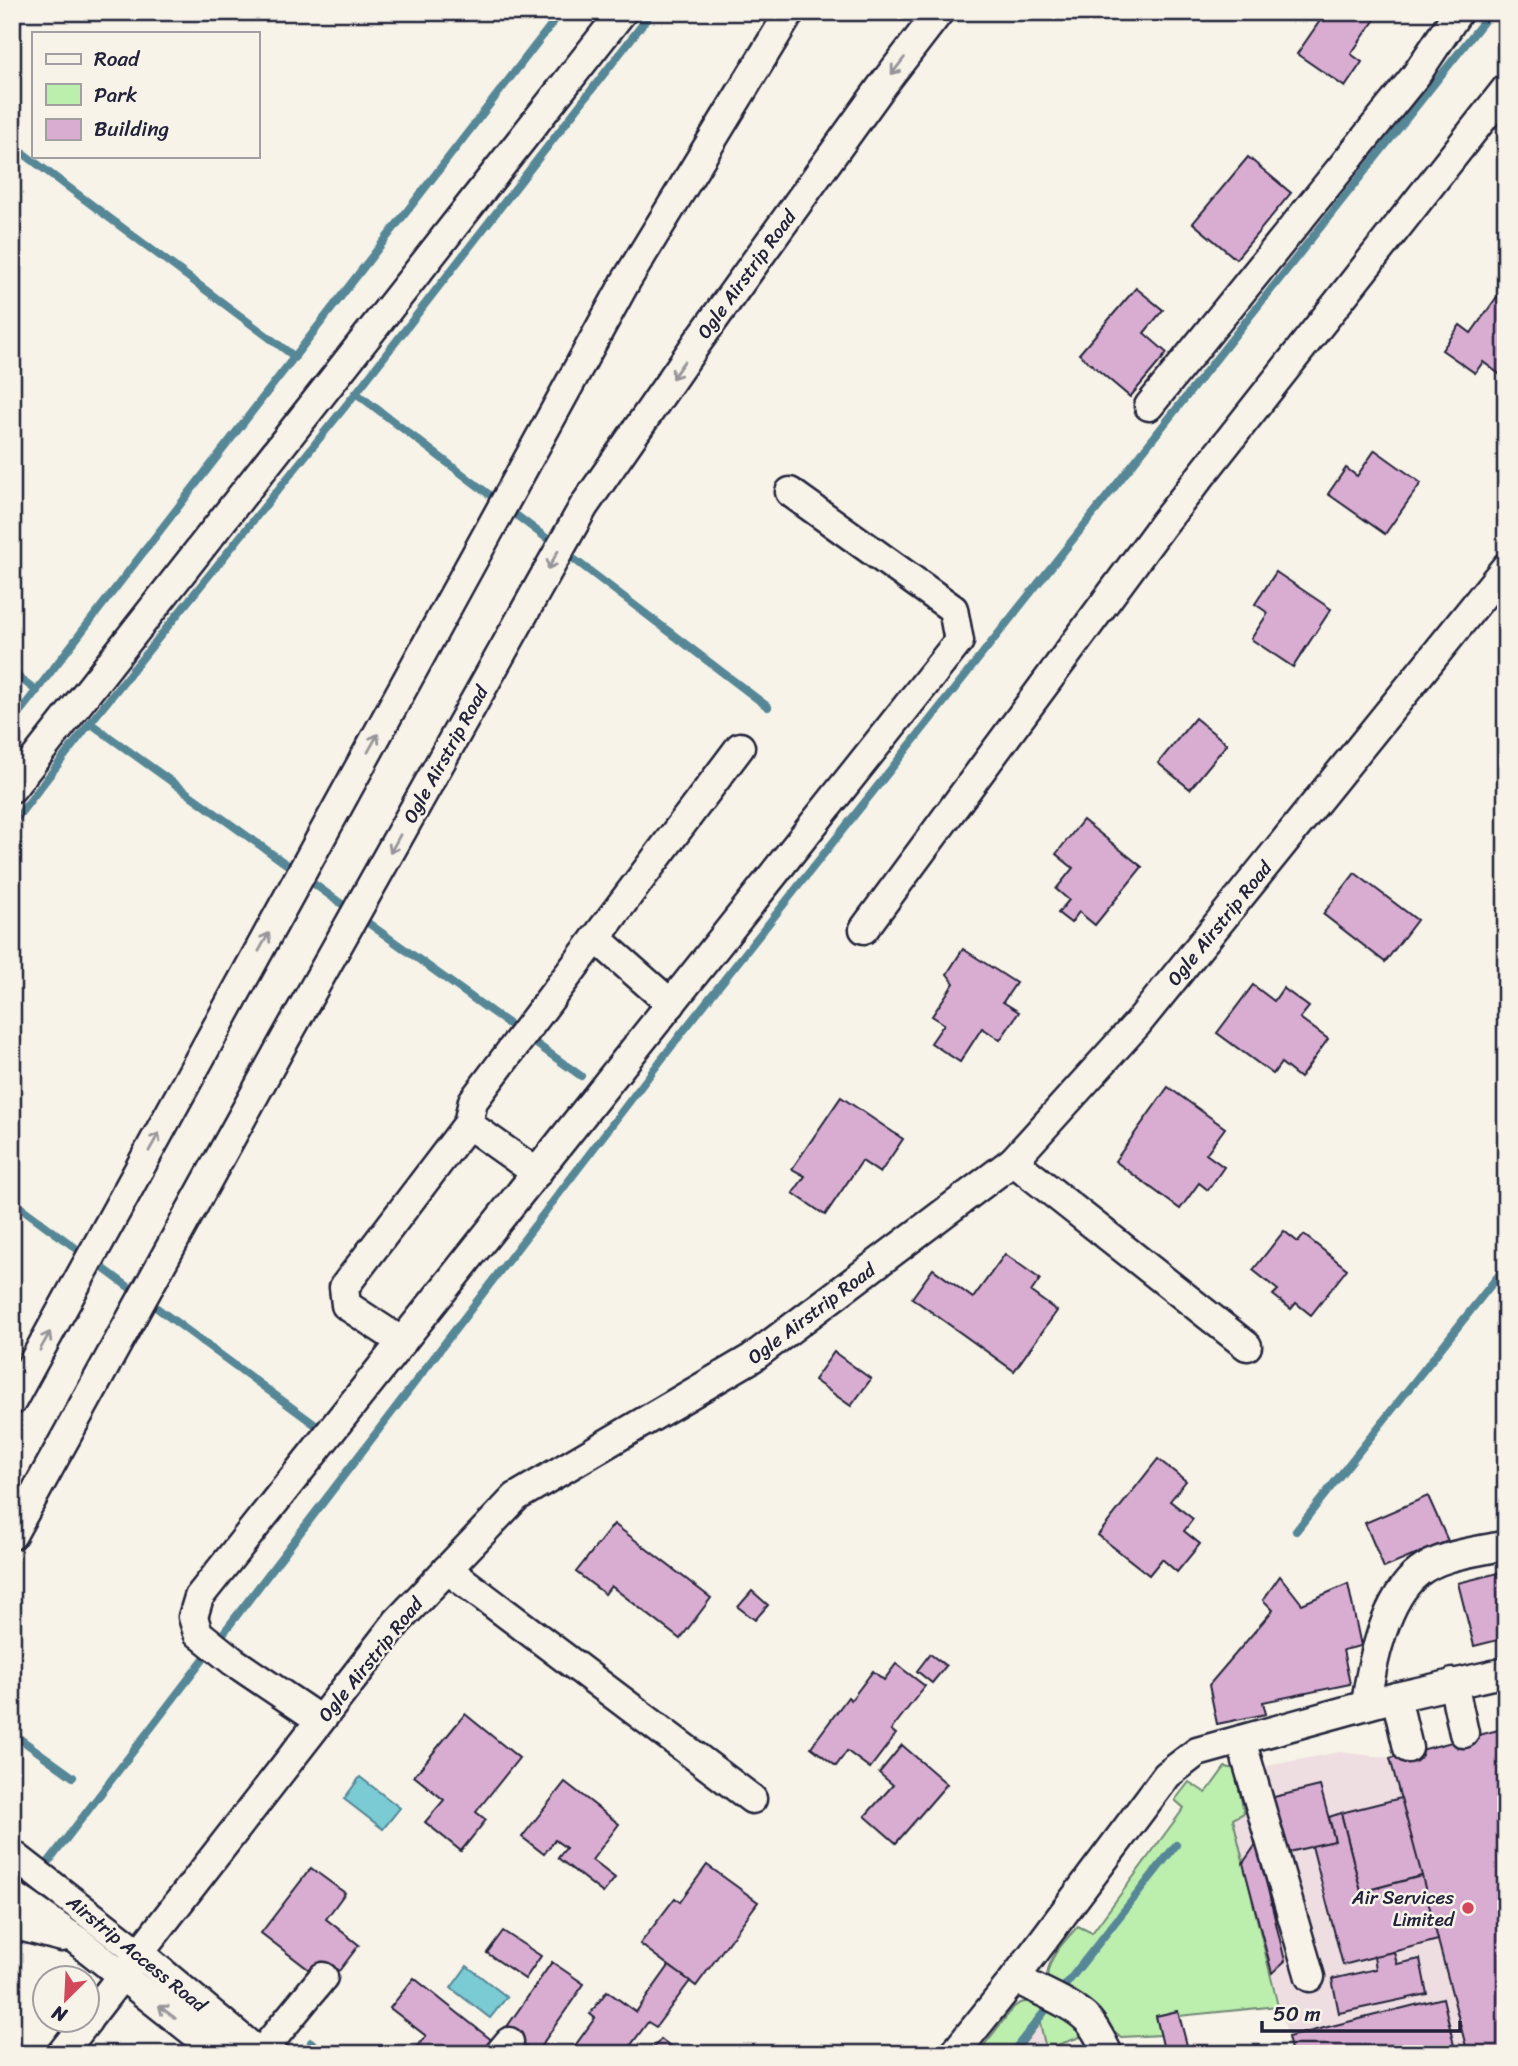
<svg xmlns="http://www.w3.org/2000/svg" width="1518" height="2066" font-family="Sriracha,sans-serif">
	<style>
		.built { fill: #eedee1 }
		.green { fill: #bceeae; stroke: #6f8874; stroke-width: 2 }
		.water { fill: #7acbd4; stroke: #578797; stroke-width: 2 }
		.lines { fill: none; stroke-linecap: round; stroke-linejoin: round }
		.stream { stroke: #578797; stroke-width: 8 }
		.building { fill: #d8add1; stroke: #22223b; stroke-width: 2 }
		.minor-casing { stroke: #22223b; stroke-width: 33 }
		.minor { stroke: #f7f3e8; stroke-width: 28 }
		.oneway { stroke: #97959a }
		.poi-dot { fill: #d1495b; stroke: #f7f3e8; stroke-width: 2.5 }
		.labels { text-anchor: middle; stroke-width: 5; stroke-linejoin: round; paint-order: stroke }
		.street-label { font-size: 19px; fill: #22223b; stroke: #f7f3e8 }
		.poi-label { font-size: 19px; fill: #22223b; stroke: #f7f3e8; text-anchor: end }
	</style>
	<rect width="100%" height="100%" fill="#f7f3e8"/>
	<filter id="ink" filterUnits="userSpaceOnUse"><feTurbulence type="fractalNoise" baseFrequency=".0143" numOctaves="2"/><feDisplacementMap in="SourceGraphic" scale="14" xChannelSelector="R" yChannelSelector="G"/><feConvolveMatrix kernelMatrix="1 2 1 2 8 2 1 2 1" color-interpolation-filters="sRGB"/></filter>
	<g filter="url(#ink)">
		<g class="built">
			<polygon points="1506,1728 1506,2054 1292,2054 1242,1856 1234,1820 1245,1813 1238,1779 1262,1767 1339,1752 1390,1758"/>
			<polygon points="1040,2022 1047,2054 1016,2054"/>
		</g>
		<g class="green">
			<path d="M1225,1767L1236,1769L1242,1776L1237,1779L1244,1813L1233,1819L1278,2006L1179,2016L1177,2011L1156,2016L1161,2035L1121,2037L1097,2016L1047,1981C1046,1958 1065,1941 1078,1926L1092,1933L1184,1808L1175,1800L1189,1782L1206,1793Z"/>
			<polygon points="1031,2001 1059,2009 1086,2035 1046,2049 1040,2023 1016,2054 977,2054 1014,2007 1020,2003"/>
		</g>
		<g class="water">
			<polygon points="360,1777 400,1808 383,1829 344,1799"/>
			<polygon points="467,1966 507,1997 490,2018 451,1988"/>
		</g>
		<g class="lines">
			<g class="stream">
				<polyline points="12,145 295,357"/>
				<polyline points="356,393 768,707"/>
				<polyline points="12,672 37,691"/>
				<polyline points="12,722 561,12"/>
				<polyline points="90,723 581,1076"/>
				<polyline points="12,824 90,723 356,393 652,12"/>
				<polyline points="12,1201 325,1432"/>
				<polyline points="1296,1531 1506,1266"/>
				<polyline points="12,1733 73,1777"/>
				<polyline points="21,1898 681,1034 1491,12"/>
				<polyline points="311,2042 326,2054"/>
				<polyline points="1011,2054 1176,1845"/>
			</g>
		</g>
		<g class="building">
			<polygon points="1326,12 1373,12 1378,15 1351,54 1362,62 1345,87 1297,54"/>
			<polygon points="1248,157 1291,193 1236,259 1193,223"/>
			<polygon points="1504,287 1506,288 1506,379 1483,362 1475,373 1442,350 1460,325 1471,333"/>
			<polygon points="1136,288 1163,310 1144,333 1167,353 1130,397 1079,354"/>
			<polygon points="1375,450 1421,483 1385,534 1328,494 1346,468 1357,476"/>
			<polygon points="1276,572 1331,609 1293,667 1251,639 1268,613 1255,604"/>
			<polygon points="1195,718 1227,744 1190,789 1158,763"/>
			<polygon points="1083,820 1142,867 1095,925 1079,912 1071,923 1058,913 1069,900 1056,889 1073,868 1056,854"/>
			<polygon points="1355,873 1417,920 1385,962 1323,914"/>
			<polygon points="963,949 1016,983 1003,1002 1019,1012 1000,1040 982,1028 960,1062 931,1043 944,1024 932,1016 954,983 947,974"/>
			<polygon points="1253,985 1274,1001 1283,988 1309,1007 1300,1018 1328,1039 1300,1078 1281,1063 1273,1074 1217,1033"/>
			<polygon points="1168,1087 1225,1128 1206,1154 1224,1167 1208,1190 1199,1183 1180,1209 1115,1161"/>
			<polygon points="841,1097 903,1139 880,1173 862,1161 825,1215 793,1193 805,1176 792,1169"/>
			<polygon points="1284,1231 1298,1242 1304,1235 1347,1269 1311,1315 1296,1303 1291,1309 1273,1295 1278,1290 1253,1270"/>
			<polygon points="1005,1254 1040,1279 1031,1292 1057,1311 1014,1371 912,1298 933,1269 973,1298"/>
			<polygon points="834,1352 871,1379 851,1406 814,1380"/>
			<polygon points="1158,1459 1186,1481 1170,1501 1193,1519 1184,1531 1200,1544 1177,1572 1162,1559 1149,1575 1098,1535"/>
			<polygon points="1428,1496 1448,1541 1384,1568 1365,1523"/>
			<polygon points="614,1524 711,1598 680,1639 611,1586 605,1594 576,1572"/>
			<polygon points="1506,1571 1506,1638 1474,1646 1458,1583"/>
			<polygon points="1280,1576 1302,1604 1348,1584 1361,1646 1343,1650 1350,1684 1263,1702 1266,1714 1217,1724 1209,1685 1273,1610 1263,1600"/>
			<polygon points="752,1591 768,1605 755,1620 738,1607"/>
			<polygon points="930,1654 946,1666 932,1683 917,1671"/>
			<polygon points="896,1664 925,1686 891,1730 896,1734 870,1768 847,1751 836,1766 811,1747 848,1697 851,1700 873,1671 884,1680"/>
			<polygon points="465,1714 519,1758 476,1812 486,1820 461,1851 425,1822 444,1800 414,1776"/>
			<polygon points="1506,1728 1506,2054 1468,2054 1390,1758"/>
			<polygon points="902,1745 947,1784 896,1843 865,1816 893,1785 879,1773"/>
			<polygon points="565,1782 619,1824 592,1860 615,1878 603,1893 558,1858 566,1848 555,1840 544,1854 522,1837"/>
			<polygon points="1320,1786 1335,1841 1285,1853 1270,1798"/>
			<polygon points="1401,1798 1422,1876 1361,1892 1341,1813"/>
			<polygon points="1341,1813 1361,1892 1422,1876 1438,1940 1343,1965 1312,1846 1335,1841 1329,1817"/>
			<polygon points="1257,1843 1285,1961 1272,1973 1243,1863"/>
			<polygon points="707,1865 758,1902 696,1986 640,1944 675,1898 680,1902"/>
			<polygon points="311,1868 345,1893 326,1919 359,1945 339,1971 326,1962 316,1975 261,1933"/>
			<polygon points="503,1931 541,1956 525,1979 487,1953"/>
			<polygon points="1394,1952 1397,1964 1420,1959 1427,1994 1339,2013 1332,1979 1376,1969 1374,1956"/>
			<polygon points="552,1962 584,1984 536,2053 504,2031"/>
			<polygon points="669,1966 690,1981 656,2027 648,2022 628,2049 631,2052 629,2054 569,2054 595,2018 590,2014 607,1991 636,2012"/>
			<polygon points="414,1978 499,2046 493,2054 416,2054 413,2052 426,2036 390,2008"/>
			<polygon points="1443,1998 1456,2054 1292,2054 1288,2037"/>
			<polygon points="1178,2011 1188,2049 1165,2054 1156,2016"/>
			<polygon points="661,2039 680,2054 649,2054"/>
		</g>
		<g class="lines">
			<g class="minor-casing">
				<g id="minor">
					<polyline points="1149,406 1416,75 1458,12"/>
					<polyline points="12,788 622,12"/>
					<polyline points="864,929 1163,524 1506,89"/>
					<polyline points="596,938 671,1004"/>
					<polyline points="468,1124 537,1173"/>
					<polyline points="1013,1161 1247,1346"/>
					<polyline points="402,1342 346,1305 344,1287 468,1124 473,1101 740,747"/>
					<polyline points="12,1401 626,281 790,12"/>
					<polyline points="12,1535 283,1043 584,506 699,340 882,86 939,12"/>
					<polyline points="447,1569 752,1799"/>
					<polyline points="1453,1683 1464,1733"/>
					<polyline points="1396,1697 1408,1748"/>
					<path d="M1366,1705C1371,1665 1385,1598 1419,1572C1442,1554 1478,1552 1506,1545"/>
					<polyline points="320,1720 234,1662 198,1633 193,1617 199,1597 959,641 953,609 790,492"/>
					<polyline points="1241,1740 1310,1977"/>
					<polyline points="12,1854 139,1953 260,2054 323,1977"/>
					<polyline points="12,1895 78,1941 221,2054"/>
					<polyline points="12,1924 62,1937"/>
					<path d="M1015,1978C1036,1990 1072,2003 1088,2020C1097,2030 1102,2042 1108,2054"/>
					<polyline points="88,2019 397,1622 516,1497 752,1358 1013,1161 1137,1024 1506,567"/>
					<polyline points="61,2054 87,2021"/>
					<polyline points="499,2054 509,2042"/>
					<polyline points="954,2054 1015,1978 1167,1775 1197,1752 1396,1697 1506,1672"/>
				</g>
			</g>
			<use href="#minor" class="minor"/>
		</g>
		<defs><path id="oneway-shaft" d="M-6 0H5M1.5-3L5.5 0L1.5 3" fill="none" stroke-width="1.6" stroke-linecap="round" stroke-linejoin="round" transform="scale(1.75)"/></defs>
		<g class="oneway">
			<use href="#oneway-shaft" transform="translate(898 66) rotate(128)"/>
			<use href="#oneway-shaft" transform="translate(678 370) rotate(125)"/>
			<use href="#oneway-shaft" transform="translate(553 560) rotate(119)"/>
			<use href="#oneway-shaft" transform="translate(373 743) rotate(-61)"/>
			<use href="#oneway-shaft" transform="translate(395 844) rotate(119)"/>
			<use href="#oneway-shaft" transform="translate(264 942) rotate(-61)"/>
			<use href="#oneway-shaft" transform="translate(154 1142) rotate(-61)"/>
			<use href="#oneway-shaft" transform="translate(45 1341) rotate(-61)"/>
			<use href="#oneway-shaft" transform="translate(167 2012) rotate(-142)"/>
		</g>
	</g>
	<circle class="poi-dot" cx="1468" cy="1908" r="7"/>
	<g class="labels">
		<g class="street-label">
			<text transform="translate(746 274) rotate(-54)" y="7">Ogle Airstrip Road</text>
			<text transform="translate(445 754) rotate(-61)" y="7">Ogle Airstrip Road</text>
			<text transform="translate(1219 923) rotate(-51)" y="7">Ogle Airstrip Road</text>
			<text transform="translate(811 1313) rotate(-37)" y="7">Ogle Airstrip Road</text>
			<text transform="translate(370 1659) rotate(-51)" y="7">Ogle Airstrip Road</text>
			<text transform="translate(137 1953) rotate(39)" y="7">Airstrip Access Road</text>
		</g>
		<g class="poi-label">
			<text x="1454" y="1904">Air Services<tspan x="1454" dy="22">Limited</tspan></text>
		</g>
	</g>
	<rect width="1518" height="2066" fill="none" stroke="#f7f3e8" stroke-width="42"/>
	<rect x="21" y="21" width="1476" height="2024" fill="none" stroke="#22223b" stroke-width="2.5" filter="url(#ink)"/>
	<rect x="32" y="32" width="228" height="126" fill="#f7f3e8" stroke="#a29fa3" stroke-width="2"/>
	<rect x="46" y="54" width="35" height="10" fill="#f7f3e8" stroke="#a29fa3" stroke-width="2"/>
	<text x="94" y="66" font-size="21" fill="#22223b">Road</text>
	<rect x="46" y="84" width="35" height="21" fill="#bceeae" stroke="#a29fa3" stroke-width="2"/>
	<text x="94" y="102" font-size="21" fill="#22223b">Park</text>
	<rect x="46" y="119" width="35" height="21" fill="#d8add1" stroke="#a29fa3" stroke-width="2"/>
	<text x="94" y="136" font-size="21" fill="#22223b">Building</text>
	<g transform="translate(66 1999) rotate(204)"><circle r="33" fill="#f7f3e8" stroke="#a29fa3" stroke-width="2"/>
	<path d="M0-5L12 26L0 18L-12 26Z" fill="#d1495b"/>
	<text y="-10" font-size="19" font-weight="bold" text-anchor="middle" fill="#22223b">N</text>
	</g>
	<path d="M1262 2021v10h198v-10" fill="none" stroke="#22223b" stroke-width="3.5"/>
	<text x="1273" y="2021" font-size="21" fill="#22223b" stroke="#f7f3e8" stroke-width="5" paint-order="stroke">50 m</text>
</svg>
